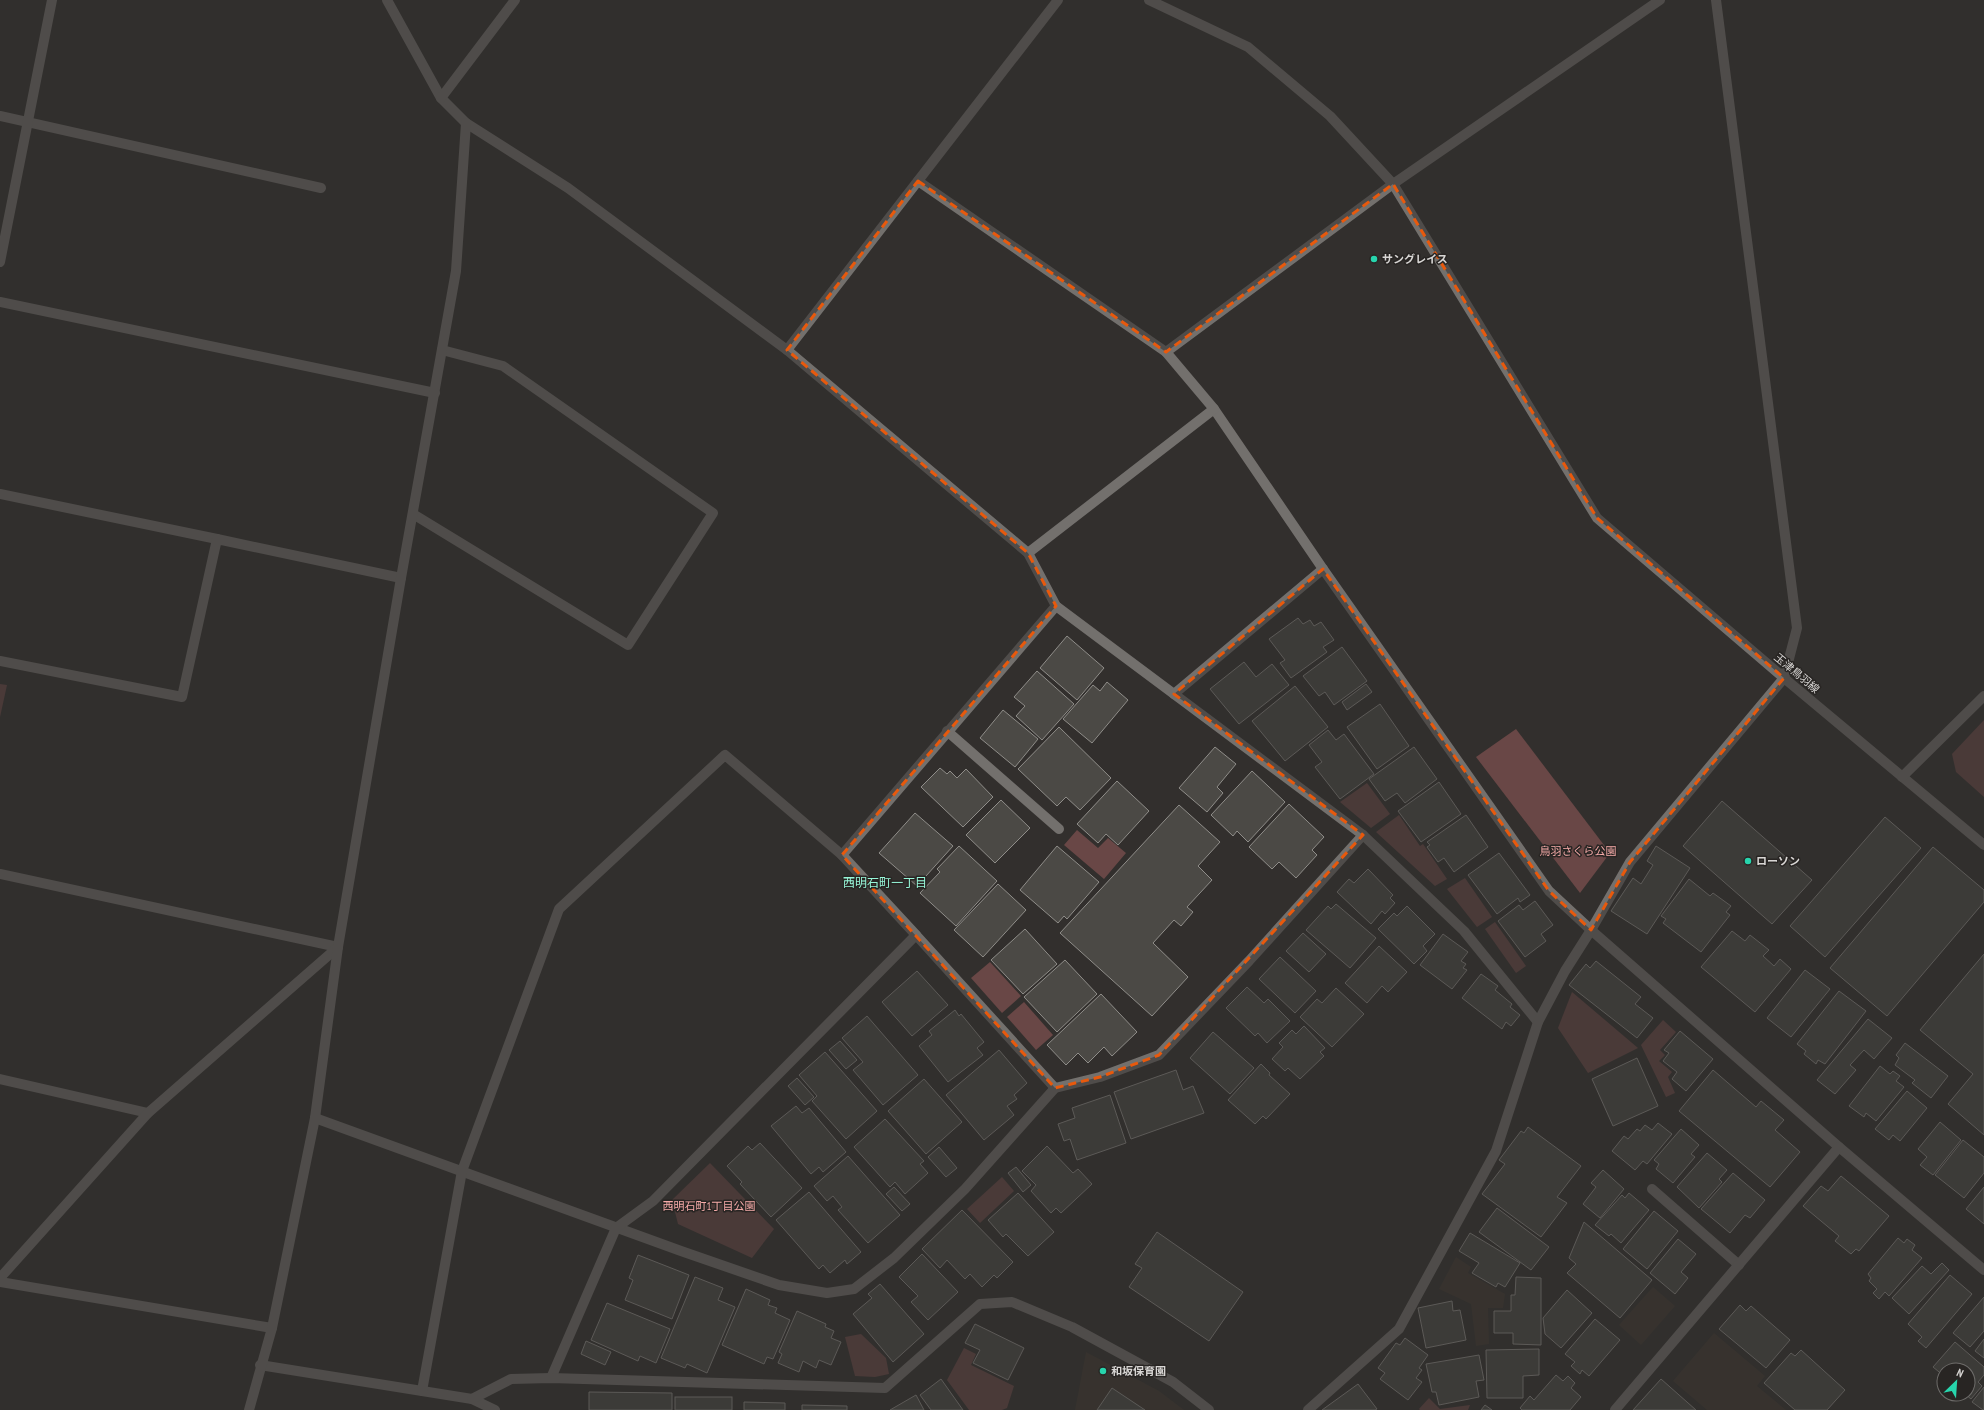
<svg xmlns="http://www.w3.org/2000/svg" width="1984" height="1410" font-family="'PT Sans Narrow','Noto Sans JP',sans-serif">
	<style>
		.built { fill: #3e3730 }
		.green { fill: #694746 }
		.building { fill: #4b4945; stroke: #8f8d89 }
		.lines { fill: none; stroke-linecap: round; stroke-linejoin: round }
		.minor { stroke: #73706d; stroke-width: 10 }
		.marked { fill: none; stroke: #e8590c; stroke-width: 3; stroke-dasharray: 8 5; stroke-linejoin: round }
		.poi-dot { fill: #27d5ad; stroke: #282523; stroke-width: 1.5 }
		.labels { text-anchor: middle; stroke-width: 3; stroke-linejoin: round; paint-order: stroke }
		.poi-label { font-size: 11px; font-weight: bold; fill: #d8d6d4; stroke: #282523; text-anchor: start }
		.street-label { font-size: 11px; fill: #d8d6d4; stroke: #282523 }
		.park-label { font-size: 11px; fill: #f6aba9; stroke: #282523 }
		.neighbourhood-label { font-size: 12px; fill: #97f6d8; stroke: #282523 }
	</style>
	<rect width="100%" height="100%" fill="#322f2d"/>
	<g class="built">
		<polygon points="1456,1257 1471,1267 1468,1273 1505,1294 1503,1308 1488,1308 1489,1344 1476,1346 1471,1304 1439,1289"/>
		<polygon points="1653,1287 1675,1306 1641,1345 1619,1325"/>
		<polygon points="1714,1333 1765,1376 1757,1386 1786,1410 1707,1410 1673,1381"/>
		<polygon points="1086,1352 1159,1391 1184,1410 1075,1410"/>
	</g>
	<g class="green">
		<polygon points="0,684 7,685 0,717"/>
		<polygon points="1984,720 1984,797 1956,772 1952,754"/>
		<polygon points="1516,729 1610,853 1580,893 1476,757"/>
		<polygon points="1367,783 1390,814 1371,828 1340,802"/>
		<polygon points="1399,815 1420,846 1423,844 1447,879 1435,886 1376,832"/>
		<polygon points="1077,830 1098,848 1108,838 1126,853 1104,879 1064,845"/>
		<polygon points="1465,878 1492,917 1477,927 1447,889"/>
		<polygon points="1495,922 1526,966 1516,973 1485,929"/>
		<polygon points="990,962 1021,996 1002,1013 971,978"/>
		<polygon points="1572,992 1638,1048 1588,1073 1558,1028"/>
		<polygon points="1024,1002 1053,1035 1036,1050 1007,1017"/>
		<polygon points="1663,1020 1676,1032 1660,1050 1665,1055 1659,1061 1672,1072 1668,1077 1675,1093 1666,1097 1641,1045"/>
		<polygon points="710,1163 774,1229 752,1258 678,1224 672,1200"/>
		<polygon points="1002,1177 1014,1191 980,1223 967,1209"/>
		<polygon points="861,1334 886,1358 889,1374 875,1377 855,1376 845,1337"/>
		<polygon points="964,1348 976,1354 971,1365 1014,1386 1007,1408 1002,1410 969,1410 947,1380"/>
		<polygon points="1429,1398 1440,1409 1470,1405 1468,1410 1420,1410 1419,1409"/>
	</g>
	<g class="building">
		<polygon points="1298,618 1303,624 1310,620 1314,626 1321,622 1334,640 1323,647 1327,652 1291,678 1280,663 1285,660 1269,639"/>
		<polygon points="1067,636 1104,668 1077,700 1040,668"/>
		<polygon points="1342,647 1367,681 1334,705 1325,692 1319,696 1303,676"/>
		<polygon points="1244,662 1256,677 1272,664 1289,685 1239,724 1210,689"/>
		<polygon points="1037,671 1074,704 1042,740 1016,716 1025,706 1014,697"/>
		<polygon points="1107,682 1128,700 1092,743 1063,719 1093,685 1100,691"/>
		<polygon points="1366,684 1372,692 1347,710 1342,702"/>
		<polygon points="1295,686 1328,727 1285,761 1252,721"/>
		<polygon points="1380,704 1409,746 1377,769 1347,727"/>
		<polygon points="1003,710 1038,739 1015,767 980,738"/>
		<polygon points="1059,727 1111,778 1080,810 1066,797 1057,806 1018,769"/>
		<polygon points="1328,730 1336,740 1344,734 1374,774 1340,799 1315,767 1322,762 1309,745"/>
		<polygon points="1215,747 1236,764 1217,787 1223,793 1207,812 1179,788"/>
		<polygon points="1414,747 1437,779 1405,803 1397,793 1385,801 1369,779"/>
		<polygon points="940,768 947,774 950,771 957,778 966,769 993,797 963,827 921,787"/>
		<polygon points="1252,771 1285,802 1248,842 1237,831 1233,836 1211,815"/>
		<polygon points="1117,781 1149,811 1118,845 1106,834 1098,843 1077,824"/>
		<polygon points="1439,782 1461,814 1421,842 1398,811"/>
		<polygon points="1001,800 1030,828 995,863 966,835"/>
		<polygon points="1722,801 1812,880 1772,924 1683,846"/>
		<polygon points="1289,804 1324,837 1312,850 1317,855 1296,878 1279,862 1272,869 1249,847"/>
		<polygon points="1179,805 1220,842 1198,866 1212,880 1187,907 1193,912 1181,926 1174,920 1153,943 1188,977 1152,1016 1060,933"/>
		<polygon points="915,813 953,846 917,886 879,853"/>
		<polygon points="1466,815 1488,847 1454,872 1444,858 1438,862 1427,847 1430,845 1427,842"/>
		<polygon points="1885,817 1921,848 1825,957 1790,926"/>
		<polygon points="959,846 997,881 956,926 920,893 940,872 937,869"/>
		<polygon points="1057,846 1099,882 1067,919 1064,916 1058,923 1020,890"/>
		<polygon points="1656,846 1690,868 1647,934 1611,911 1633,878 1641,884 1653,865 1647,861"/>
		<polygon points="1933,847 1984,890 1984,902 1887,1016 1830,968"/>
		<polygon points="1499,853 1530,895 1520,902 1518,898 1497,914 1468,875"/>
		<polygon points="1368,869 1393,895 1390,898 1395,903 1385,914 1382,911 1371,924 1337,892 1349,879 1354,883"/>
		<polygon points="1689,879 1710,896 1713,893 1731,906 1726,912 1730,915 1701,952 1663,923 1666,919 1661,916"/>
		<polygon points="998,884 1026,910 983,957 954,930"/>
		<polygon points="1535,901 1553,925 1541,934 1546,941 1525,957 1498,921 1519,905 1523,910"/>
		<polygon points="1336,904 1376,938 1350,968 1306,930 1328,906 1331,909"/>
		<polygon points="1407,906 1435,934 1423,946 1427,951 1414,964 1378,929 1394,913 1397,916"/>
		<polygon points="1025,929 1057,964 1023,994 991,960"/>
		<polygon points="1732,931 1745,941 1750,935 1769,950 1763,956 1774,966 1780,959 1791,969 1755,1012 1701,967"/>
		<polygon points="1303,933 1326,954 1309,972 1286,951"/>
		<polygon points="1443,934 1468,952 1461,961 1466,964 1463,968 1467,970 1452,989 1420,965"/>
		<polygon points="1379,946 1407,972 1388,992 1382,986 1367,1003 1345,983"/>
		<polygon points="1984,954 1984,1135 1948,1104 1973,1074 1920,1030"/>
		<polygon points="1280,957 1316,991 1295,1013 1259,979"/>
		<polygon points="1065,960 1097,994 1057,1032 1024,997"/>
		<polygon points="1596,961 1641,997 1635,1004 1653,1018 1637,1038 1569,985 1586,964 1590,968"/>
		<polygon points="1805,970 1830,989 1791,1037 1767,1018"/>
		<polygon points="917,971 948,1005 912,1036 882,1002"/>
		<polygon points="1481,974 1498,986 1495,990 1512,1004 1510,1007 1520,1015 1511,1026 1506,1022 1502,1029 1462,998"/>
		<polygon points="1247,987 1264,1003 1268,999 1290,1021 1267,1043 1258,1033 1255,1036 1226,1008"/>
		<polygon points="1336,988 1364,1014 1332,1047 1300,1017 1317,999 1322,1003"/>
		<polygon points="1839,991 1866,1011 1825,1064 1818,1060 1816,1064 1804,1054 1806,1051 1797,1044"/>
		<polygon points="1101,994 1137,1032 1112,1056 1104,1047 1088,1063 1078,1053 1066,1065 1047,1045"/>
		<polygon points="955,1010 959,1016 961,1014 984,1042 977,1048 983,1055 948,1082 919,1046 932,1035 929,1031"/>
		<polygon points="867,1016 918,1075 883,1105 853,1070 863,1062 842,1038"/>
		<polygon points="1868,1019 1892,1038 1874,1059 1864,1050 1850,1065 1856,1070 1835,1094 1817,1080"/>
		<polygon points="1304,1026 1325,1048 1320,1052 1324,1056 1300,1079 1288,1068 1285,1071 1272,1059 1283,1047 1279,1043 1292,1030 1296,1034"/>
		<polygon points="1680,1031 1713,1059 1686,1091 1672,1079 1677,1072 1663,1061 1669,1053 1664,1050"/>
		<polygon points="1213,1032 1254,1068 1230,1094 1190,1058"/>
		<polygon points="840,1041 857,1060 846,1069 829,1050"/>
		<polygon points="1905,1043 1948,1076 1931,1098 1912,1083 1915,1080 1895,1065 1899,1058 1896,1055"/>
		<polygon points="999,1050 1027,1083 1014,1095 1017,1099 1007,1106 1014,1115 984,1140 946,1095"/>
		<polygon points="825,1052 877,1111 846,1139 812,1101 817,1096 799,1075"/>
		<polygon points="1637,1058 1658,1106 1613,1126 1592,1079"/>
		<polygon points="1261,1064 1270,1073 1269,1075 1290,1094 1266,1119 1263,1116 1255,1124 1228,1100"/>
		<polygon points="1880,1066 1890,1074 1893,1071 1900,1076 1896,1081 1904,1087 1876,1121 1866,1113 1864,1117 1849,1106"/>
		<polygon points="1176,1070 1183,1090 1193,1086 1204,1113 1131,1139 1114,1092"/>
		<polygon points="1713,1070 1756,1107 1761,1101 1784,1120 1775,1130 1800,1152 1770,1187 1679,1111"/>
		<polygon points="797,1078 814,1097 805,1105 788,1086"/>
		<polygon points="924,1079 962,1122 926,1154 888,1111"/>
		<polygon points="1907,1091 1927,1108 1900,1141 1893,1135 1889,1140 1875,1129"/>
		<polygon points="1110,1095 1126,1143 1077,1160 1070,1139 1064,1141 1058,1124 1075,1118 1072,1108"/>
		<polygon points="796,1106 802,1113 809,1108 846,1152 823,1172 819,1167 811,1174 771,1126"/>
		<polygon points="885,1119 924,1161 920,1164 928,1173 905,1194 895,1182 890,1187 854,1147"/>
		<polygon points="1940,1122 1961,1140 1933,1175 1920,1165 1927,1157 1918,1149"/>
		<polygon points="1658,1123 1672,1134 1647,1164 1643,1161 1635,1170 1612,1151 1624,1136 1628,1139 1637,1129 1640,1131 1645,1125 1652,1130"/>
		<polygon points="1528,1127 1581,1166 1557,1197 1567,1203 1541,1237 1482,1194 1505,1164 1499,1160 1521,1131 1524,1133"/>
		<polygon points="1681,1129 1699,1145 1691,1154 1695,1157 1673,1183 1656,1169 1659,1164 1654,1160"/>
		<polygon points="1963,1140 1984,1157 1984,1173 1964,1198 1935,1175"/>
		<polygon points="760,1143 802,1188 771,1217 740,1184 742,1182 727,1166 748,1146 752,1150"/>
		<polygon points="1047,1146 1073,1173 1078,1169 1092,1184 1061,1213 1056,1208 1051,1213 1031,1191 1036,1185 1022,1171"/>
		<polygon points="939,1147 957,1168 946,1177 928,1157"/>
		<polygon points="1707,1153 1727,1170 1719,1179 1722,1182 1699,1208 1677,1187"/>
		<polygon points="848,1156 900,1215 868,1243 838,1210 842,1207 833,1196 827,1201 814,1186"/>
		<polygon points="1016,1167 1031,1185 1023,1192 1008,1173"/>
		<polygon points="1603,1170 1624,1189 1600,1218 1583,1204 1596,1187 1591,1183"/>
		<polygon points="1733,1173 1765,1200 1750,1218 1745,1215 1730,1233 1701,1209"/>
		<polygon points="1841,1176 1889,1216 1859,1251 1856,1249 1851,1254 1835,1241 1839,1236 1803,1206 1821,1186 1828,1191"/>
		<polygon points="894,1187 910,1204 902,1211 886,1194"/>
		<polygon points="1984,1187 1984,1224 1966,1209"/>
		<polygon points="809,1192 861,1252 847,1264 845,1260 830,1273 823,1265 819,1269 776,1220"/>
		<polygon points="1018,1193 1054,1232 1028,1256 1006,1234 1003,1237 988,1220"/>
		<polygon points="1629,1193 1649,1210 1621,1243 1611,1234 1609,1236 1595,1225 1622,1195 1625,1198"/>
		<polygon points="1497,1208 1549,1247 1531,1270 1479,1232"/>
		<polygon points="962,1210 1013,1262 997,1278 994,1275 982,1287 970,1274 965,1279 947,1260 940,1268 922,1249"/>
		<polygon points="1654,1211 1678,1231 1647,1269 1623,1249"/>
		<polygon points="1584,1222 1652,1280 1620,1318 1567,1273 1576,1264 1569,1258"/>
		<polygon points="1157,1232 1243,1292 1209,1341 1129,1287 1142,1268 1135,1264"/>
		<polygon points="1470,1233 1520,1263 1505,1287 1498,1283 1496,1287 1472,1273 1479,1263 1459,1251"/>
		<polygon points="1898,1238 1904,1243 1907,1239 1915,1245 1912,1250 1922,1258 1889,1296 1885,1292 1879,1299 1873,1293 1877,1289 1869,1281 1871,1278 1868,1274"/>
		<polygon points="1678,1239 1696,1254 1681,1272 1688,1278 1675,1294 1650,1273"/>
		<polygon points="922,1254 958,1292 928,1320 911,1302 918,1296 899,1277"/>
		<polygon points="638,1255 689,1275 672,1319 625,1300 633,1280 629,1278"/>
		<polygon points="1942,1263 1949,1270 1909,1314 1892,1298 1922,1266 1931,1274"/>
		<polygon points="1950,1275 1972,1294 1926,1348 1918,1341 1922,1337 1908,1324"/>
		<polygon points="695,1277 723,1288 718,1300 735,1307 707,1373 687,1364 685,1368 661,1358"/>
		<polygon points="1516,1277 1541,1278 1541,1345 1513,1344 1513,1333 1494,1333 1494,1311 1511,1311 1511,1295 1515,1295"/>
		<polygon points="880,1284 924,1334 893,1362 853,1314 872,1298 868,1294"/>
		<polygon points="746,1289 770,1300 768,1305 777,1308 775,1313 790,1320 773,1359 767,1357 764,1364 722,1345"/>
		<polygon points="1567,1290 1592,1313 1561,1348 1545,1334 1543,1318"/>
		<polygon points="1984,1297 1984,1331 1970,1347 1953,1333"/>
		<polygon points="1452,1301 1453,1311 1460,1310 1466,1340 1426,1348 1418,1308"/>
		<polygon points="607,1303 670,1329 656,1363 640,1356 638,1361 591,1340"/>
		<polygon points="1740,1305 1746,1311 1751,1306 1790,1340 1766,1368 1719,1329"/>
		<polygon points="797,1311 826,1324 825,1327 834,1331 831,1338 841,1342 831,1365 819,1360 816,1368 803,1361 799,1372 778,1363 782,1354 779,1352"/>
		<polygon points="1595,1319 1620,1340 1589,1376 1582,1370 1580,1374 1571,1366 1575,1362 1565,1354"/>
		<polygon points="975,1324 1024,1348 1008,1380 973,1363 980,1350 965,1343"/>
		<polygon points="1405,1338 1428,1355 1419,1368 1422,1370 1416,1378 1422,1382 1408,1400 1380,1379 1385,1373 1378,1368 1396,1343 1400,1345"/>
		<polygon points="1984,1339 1984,1358 1975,1351"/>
		<polygon points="586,1341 611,1352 605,1365 581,1354"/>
		<polygon points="1955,1342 1984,1367 1984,1375 1978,1382 1982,1386 1971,1399 1965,1394 1968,1394 1968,1370 1944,1370 1944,1376 1933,1367"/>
		<polygon points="1539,1349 1539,1375 1523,1376 1523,1398 1487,1398 1486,1350"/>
		<polygon points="1801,1350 1845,1390 1827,1410 1795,1410 1764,1383 1791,1353 1795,1356"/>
		<polygon points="1479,1355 1484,1380 1476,1381 1479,1397 1439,1405 1436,1392 1432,1392 1426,1364"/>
		<polygon points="1556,1375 1563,1381 1568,1376 1575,1383 1571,1388 1581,1397 1570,1410 1522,1410 1520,1408 1530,1396 1534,1400"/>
		<polygon points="941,1379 963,1410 931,1410 920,1395"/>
		<polygon points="1661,1379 1696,1410 1633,1410"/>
		<polygon points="1358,1384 1377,1409 1375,1410 1322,1410"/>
		<polygon points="1984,1387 1984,1410 1983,1410 1972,1402"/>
		<polygon points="1112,1388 1145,1410 1097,1410"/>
		<polygon points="589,1392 672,1393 672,1410 589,1410"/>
		<polygon points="916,1395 924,1410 890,1410"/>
		<rect x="675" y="1397" width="57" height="13"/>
		<polygon points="744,1402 785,1403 785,1410 744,1410"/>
		<polygon points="802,1405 847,1406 847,1410 802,1410"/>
		<polygon points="1485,1405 1492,1410 1481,1410"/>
	</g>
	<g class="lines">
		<g class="minor">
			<polyline points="387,0 441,98 466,123 568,188 787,350 1028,553 1056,606 1363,835 1464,931 1538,1022"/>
			<polyline points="1149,0 1248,47 1330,116 1393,184 1597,518 1784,678 1984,845"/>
			<polyline points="441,98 515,0"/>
			<polyline points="0,116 321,188"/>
			<polyline points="918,181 1166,352"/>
			<polyline points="0,262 52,0"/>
			<polyline points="0,302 435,393"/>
			<polyline points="787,350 1058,0"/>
			<polyline points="1214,409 1323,569 1549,891 1591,930 1839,1147 1984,1270"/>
			<polyline points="0,494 217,539"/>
			<polyline points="413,514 628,645 713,513 503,366 442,350"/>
			<polyline points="1028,553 1214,409 1166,352 1393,184 1660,0"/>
			<polyline points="0,661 182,697 217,539 401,578"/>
			<polyline points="1174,694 1323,569"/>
			<polyline points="947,731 1059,829"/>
			<polyline points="1902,777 1984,696"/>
			<polyline points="842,855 1056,606"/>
			<polyline points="0,874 338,947"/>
			<polyline points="916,935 1055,1088"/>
			<polyline points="0,1079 148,1113"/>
			<polyline points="315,1118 681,1251 779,1285 827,1293 854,1289 894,1258 965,1189 1055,1088 1100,1077 1159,1055 1249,961 1363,835"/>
			<polyline points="1652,1189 1739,1265"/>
			<polyline points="0,1278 148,1113 338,947"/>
			<polyline points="0,1282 272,1328"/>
			<polyline points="260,1365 472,1399 495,1410"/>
			<polyline points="422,1391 462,1171 559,909 725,755 842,855 916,935 653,1201 616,1228 551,1378"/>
			<polyline points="472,1399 511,1379 551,1378 885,1388 980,1304 1012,1302 1072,1327 1173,1382 1209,1410"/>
			<polyline points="249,1410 272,1328 315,1118 338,947 401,578 456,271 466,123"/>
			<polyline points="1308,1410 1399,1329 1496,1151 1538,1022 1565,971 1591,930 1630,862 1784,678 1797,628 1716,0"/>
			<polyline points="1615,1410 1839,1147"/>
		</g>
	</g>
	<path d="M0 0H1984V1410H0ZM918,181L1166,352L1393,184L1597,518L1784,678L1630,862L1591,930L1549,891L1323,569L1174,694L1363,835L1159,1055L1100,1077L1055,1088L842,855L1056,606L1028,553L787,350Z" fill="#322f2d" fill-opacity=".55" fill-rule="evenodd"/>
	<path class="marked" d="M918,181L1166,352L1393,184L1597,518L1784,678L1630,862L1591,930L1549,891L1323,569L1174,694L1363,835L1159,1055L1100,1077L1055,1088L842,855L1056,606L1028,553L787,350Z"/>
	<g class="poi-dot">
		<circle cx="1374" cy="259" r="4"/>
		<circle cx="1748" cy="861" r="4"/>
		<circle cx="1103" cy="1371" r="4"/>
	</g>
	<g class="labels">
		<g class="poi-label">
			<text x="1382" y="263">サングレイス</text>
			<text x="1756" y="865">ローソン</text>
			<text x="1111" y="1375">和坂保育園</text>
		</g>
		<g class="street-label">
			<text transform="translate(1797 673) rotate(40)" y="4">玉津鳥羽線</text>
		</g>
		<g class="park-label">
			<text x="1578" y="855">鳥羽さくら公園</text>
			<text x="709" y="1210">西明石町1丁目公園</text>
		</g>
		<g class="neighbourhood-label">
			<text x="885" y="887">西明石町一丁目</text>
		</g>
	</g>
	<g transform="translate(1956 1382) rotate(25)"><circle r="19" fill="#282523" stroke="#6e6c6a"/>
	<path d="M0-3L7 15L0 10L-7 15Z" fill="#27d5ad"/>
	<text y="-6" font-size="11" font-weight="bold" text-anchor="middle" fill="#d8d6d4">N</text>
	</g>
</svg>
